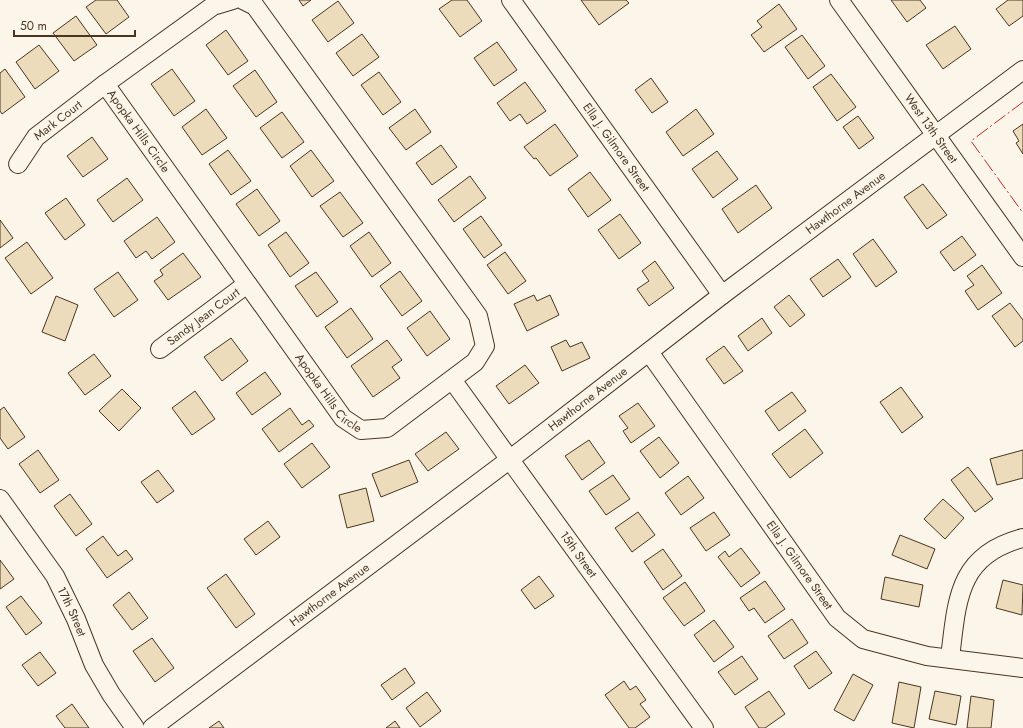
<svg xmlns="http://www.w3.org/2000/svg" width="1023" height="728" font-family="Jost,sans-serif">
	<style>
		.building { fill: #ecdcbc; stroke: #4a3520 }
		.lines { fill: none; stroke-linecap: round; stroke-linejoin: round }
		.minor-casing { stroke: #4a3520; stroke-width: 20 }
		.minor { stroke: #fbf6e9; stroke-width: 18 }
		.power { stroke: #c62828; stroke-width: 1; stroke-dasharray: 14 3 2 3; stroke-linecap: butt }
		.labels { text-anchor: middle; stroke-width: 3; stroke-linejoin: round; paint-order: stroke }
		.street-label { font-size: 12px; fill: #4a3520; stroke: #fbf6e9 }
	</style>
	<rect width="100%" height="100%" fill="#fbf6e9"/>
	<g class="building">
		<polygon points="96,0 117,0 129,17 106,34 86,7"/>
		<polygon points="299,0 311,0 303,6"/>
		<polygon points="452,0 467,0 482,21 460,37 439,9"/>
		<polygon points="581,0 626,0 629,3 599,25"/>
		<polygon points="891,0 920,0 926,8 907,22"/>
		<polygon points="1008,0 1023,0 1023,16 1009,26 996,9"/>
		<polygon points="338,1 354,23 328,42 312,20"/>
		<polygon points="779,4 797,29 764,52 751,35 762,27 757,21"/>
		<polygon points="76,16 97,45 74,61 53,33"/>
		<polygon points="955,26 971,49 943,69 926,45"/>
		<polygon points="226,30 248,61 228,75 206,45"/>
		<polygon points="362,34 379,57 353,76 336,53"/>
		<polygon points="802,35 825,66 808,79 785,47"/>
		<polygon points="497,42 517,70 494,86 474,58"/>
		<polygon points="39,45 59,71 35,89 16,62"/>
		<polygon points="5,69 25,97 2,114 0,111 0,73"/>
		<polygon points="172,69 195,101 174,116 151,84"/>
		<polygon points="255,70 277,102 256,117 233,86"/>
		<polygon points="379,72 401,102 383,115 361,85"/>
		<polygon points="831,74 856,107 837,121 813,87"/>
		<polygon points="651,78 668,102 652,113 635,90"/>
		<polygon points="525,82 546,111 527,124 520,114 510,121 497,103"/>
		<polygon points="206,109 227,138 202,155 182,127"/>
		<polygon points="415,109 431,132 406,150 389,128"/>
		<polygon points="696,109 714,134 683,156 666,132"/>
		<polygon points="282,112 304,142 282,158 260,128"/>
		<polygon points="858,116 874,138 859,149 843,127"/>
		<polygon points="555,124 578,156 550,176 536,158 534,159 524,147"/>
		<polygon points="1023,124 1023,154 1016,143 1019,141 1013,131"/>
		<polygon points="92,137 108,159 83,177 67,156"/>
		<polygon points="441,145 457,167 432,185 416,163"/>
		<polygon points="228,150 251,181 231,195 209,164"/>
		<polygon points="311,150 334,181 312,197 290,166"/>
		<polygon points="717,151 738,179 713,198 692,169"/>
		<polygon points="590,172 611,200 588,217 568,189"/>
		<polygon points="470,176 486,198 454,222 438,200"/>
		<polygon points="127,178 143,200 113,222 97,200"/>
		<polygon points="923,184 947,215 927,229 904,197"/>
		<polygon points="756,185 772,208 738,233 722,209"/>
		<polygon points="257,189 280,221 259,236 236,204"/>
		<polygon points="340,192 363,223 343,237 320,206"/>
		<polygon points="66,198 85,225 65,240 45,213"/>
		<polygon points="620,214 641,243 619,259 598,230"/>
		<polygon points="481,216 502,245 484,258 463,229"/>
		<polygon points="157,217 175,242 152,259 146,251 136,258 124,241"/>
		<polygon points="0,220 13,238 0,248"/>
		<polygon points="286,232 309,263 290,277 268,245"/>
		<polygon points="369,232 391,263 372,277 350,246"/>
		<polygon points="962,236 976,255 954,271 940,252"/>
		<polygon points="873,239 897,272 876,287 853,254"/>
		<polygon points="27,242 53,278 31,294 5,258"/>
		<polygon points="505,252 526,281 508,294 487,265"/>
		<polygon points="183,253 201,277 168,300 154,281 163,275 160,270"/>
		<polygon points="838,259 851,277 823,297 810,279"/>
		<polygon points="655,261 674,288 649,306 637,289 649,281 642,271"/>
		<polygon points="982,265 1002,293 978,310 965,291 974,285 967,276"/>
		<polygon points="400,271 422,301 402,316 380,286"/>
		<polygon points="118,272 138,300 114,317 94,289"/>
		<polygon points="316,272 338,302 317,317 295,286"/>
		<polygon points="534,295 537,301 550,295 559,315 527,331 514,304"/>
		<polygon points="789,295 805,315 790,327 774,307"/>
		<polygon points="56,296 78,305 65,341 42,332"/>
		<polygon points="1010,303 1023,320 1023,341 1015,347 992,316"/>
		<polygon points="351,308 373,339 347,358 325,327"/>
		<polygon points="430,311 450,339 427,356 407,328"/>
		<polygon points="762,318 772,333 748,351 738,336"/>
		<polygon points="231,338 248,361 222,381 204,357"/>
		<polygon points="387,340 402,360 392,367 400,378 373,397 351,366"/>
		<polygon points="566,340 570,347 582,342 590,358 562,371 551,347"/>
		<polygon points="724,346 743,371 724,384 706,359"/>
		<polygon points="94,354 111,376 85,395 68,373"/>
		<polygon points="525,365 539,383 509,404 496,386"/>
		<polygon points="265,372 281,394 252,415 236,393"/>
		<polygon points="901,387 923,417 902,433 880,402"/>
		<polygon points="122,389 141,408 119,431 99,411"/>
		<polygon points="195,391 215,419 192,435 172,408"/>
		<polygon points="792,392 806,411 779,431 765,411"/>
		<polygon points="638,403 655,426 631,443 623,431 628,428 619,416"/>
		<polygon points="4,407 25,437 8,449 0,438 0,410"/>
		<polygon points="290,408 302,425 309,420 314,426 279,452 262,429"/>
		<polygon points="805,429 823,453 790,478 772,454"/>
		<polygon points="446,432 459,449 428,471 415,454"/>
		<polygon points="659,437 679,463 660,478 640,451"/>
		<polygon points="589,440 605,463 582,480 565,456"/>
		<polygon points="312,443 330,467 302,488 284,464"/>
		<polygon points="38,450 59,480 40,493 19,464"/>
		<polygon points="1023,450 1023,478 997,485 990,459"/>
		<polygon points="409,460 418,482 381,497 372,474"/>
		<polygon points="968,467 993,499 975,512 951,480"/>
		<polygon points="158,470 174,491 157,503 141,482"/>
		<polygon points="613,475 630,499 606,515 589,491"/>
		<polygon points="688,476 704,498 681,515 665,493"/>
		<polygon points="366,488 374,521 347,528 339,495"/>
		<polygon points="70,494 92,524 76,536 54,506"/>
		<polygon points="943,499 964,518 945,539 924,519"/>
		<polygon points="638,512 655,535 632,552 615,528"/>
		<polygon points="714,512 730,535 706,551 690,528"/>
		<polygon points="268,521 280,537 256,555 244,539"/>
		<polygon points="900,535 935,549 927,569 892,555"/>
		<polygon points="103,536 118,556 126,550 133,559 107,578 86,549"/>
		<polygon points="741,548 760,573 741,587 718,557 725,551 729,557"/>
		<polygon points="663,549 682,576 663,590 644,562"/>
		<polygon points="0,560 14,579 0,589"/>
		<polygon points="226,574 255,614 236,628 207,588"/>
		<polygon points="539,576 554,596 535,609 521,590"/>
		<polygon points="885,577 923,585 919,607 881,599"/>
		<polygon points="1003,580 1023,585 1022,615 996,608"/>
		<polygon points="765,581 785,609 765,623 754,608 749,611 740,598"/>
		<polygon points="685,582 705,611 684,626 663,598"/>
		<polygon points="129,592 148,618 132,630 113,605"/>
		<polygon points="21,596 42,623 26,635 6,607"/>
		<polygon points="792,619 808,643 784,659 768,636"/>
		<polygon points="714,620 734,647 714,662 694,635"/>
		<polygon points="152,638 174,668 155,682 133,651"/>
		<polygon points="816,651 832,673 809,689 794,666"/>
		<polygon points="40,652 56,673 38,686 22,665"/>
		<polygon points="742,656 758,679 735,695 718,672"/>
		<polygon points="405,668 415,683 392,700 381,685"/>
		<polygon points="853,674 873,685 854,721 834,710"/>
		<polygon points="624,681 630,690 636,686 646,700 640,704 650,717 635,728 629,728 605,695"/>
		<polygon points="899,682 921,687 914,728 892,723"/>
		<polygon points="769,691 785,714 765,728 759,728 745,707"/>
		<polygon points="935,691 961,696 956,725 929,719"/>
		<polygon points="427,692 441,711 420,727 406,708"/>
		<polygon points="971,696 994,700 991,728 967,728"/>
		<polygon points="72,704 89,728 65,728 56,716"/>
		<polygon points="219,721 224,728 209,728"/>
		<polygon points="395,721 400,728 386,728"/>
	</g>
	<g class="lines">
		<g class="minor-casing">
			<g id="minor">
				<path id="s1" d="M233,0L213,6L105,84L343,418L361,430L387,428L475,362L485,346L478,316L255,6L243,0"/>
				<path id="s2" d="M511,0L722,295"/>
				<path id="s3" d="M839,0L1023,257"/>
				<path id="s4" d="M18,164L36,137L105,84"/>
				<path id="s5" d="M160,349L247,284"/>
				<path id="s6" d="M649,352L837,618L863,639L927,656L1023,668"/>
				<path id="s7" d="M453,381L704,728"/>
				<path id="s8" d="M0,499L55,576L76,619L94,665L111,694L135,728"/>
				<path d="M950,658C957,601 957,555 1023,538"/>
				<path id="s9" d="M152,728L509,460L722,295L1023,70"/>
			</g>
		</g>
		<use href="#minor" class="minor"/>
		<polyline class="power" points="1023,102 971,141 1023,213"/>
	</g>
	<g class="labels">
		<g class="street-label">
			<text dy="4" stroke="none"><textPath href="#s4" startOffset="60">Mark Court</textPath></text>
			<text dy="4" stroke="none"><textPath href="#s3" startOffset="158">West 13th Street</textPath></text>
			<text dy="4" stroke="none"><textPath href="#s1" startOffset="212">Apopka Hills Circle</textPath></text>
			<text dy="4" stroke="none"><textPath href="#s2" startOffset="181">Ella J. Gilmore Street</textPath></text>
			<text dy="4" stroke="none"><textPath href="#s9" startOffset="870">Hawthorne Avenue</textPath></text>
			<text dy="4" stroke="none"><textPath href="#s5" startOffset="54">Sandy Jean Court</textPath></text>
			<text dy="4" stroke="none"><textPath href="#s1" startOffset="536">Apopka Hills Circle</textPath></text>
			<text dy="4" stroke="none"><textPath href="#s9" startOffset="546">Hawthorne Avenue</textPath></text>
			<text dy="4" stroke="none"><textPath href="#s7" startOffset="214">15th Street</textPath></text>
			<text dy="4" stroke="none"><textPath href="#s6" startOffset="261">Ella J. Gilmore Street</textPath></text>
			<text dy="4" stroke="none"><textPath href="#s9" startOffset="222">Hawthorne Avenue</textPath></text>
			<text dy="4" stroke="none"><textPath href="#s8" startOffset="134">17th Street</textPath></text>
		</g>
	</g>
	<path d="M14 30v6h121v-6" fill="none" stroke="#4a3520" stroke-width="2"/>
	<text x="20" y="30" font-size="12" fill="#4a3520" stroke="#fbf6e9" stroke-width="3" paint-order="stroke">50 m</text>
</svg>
